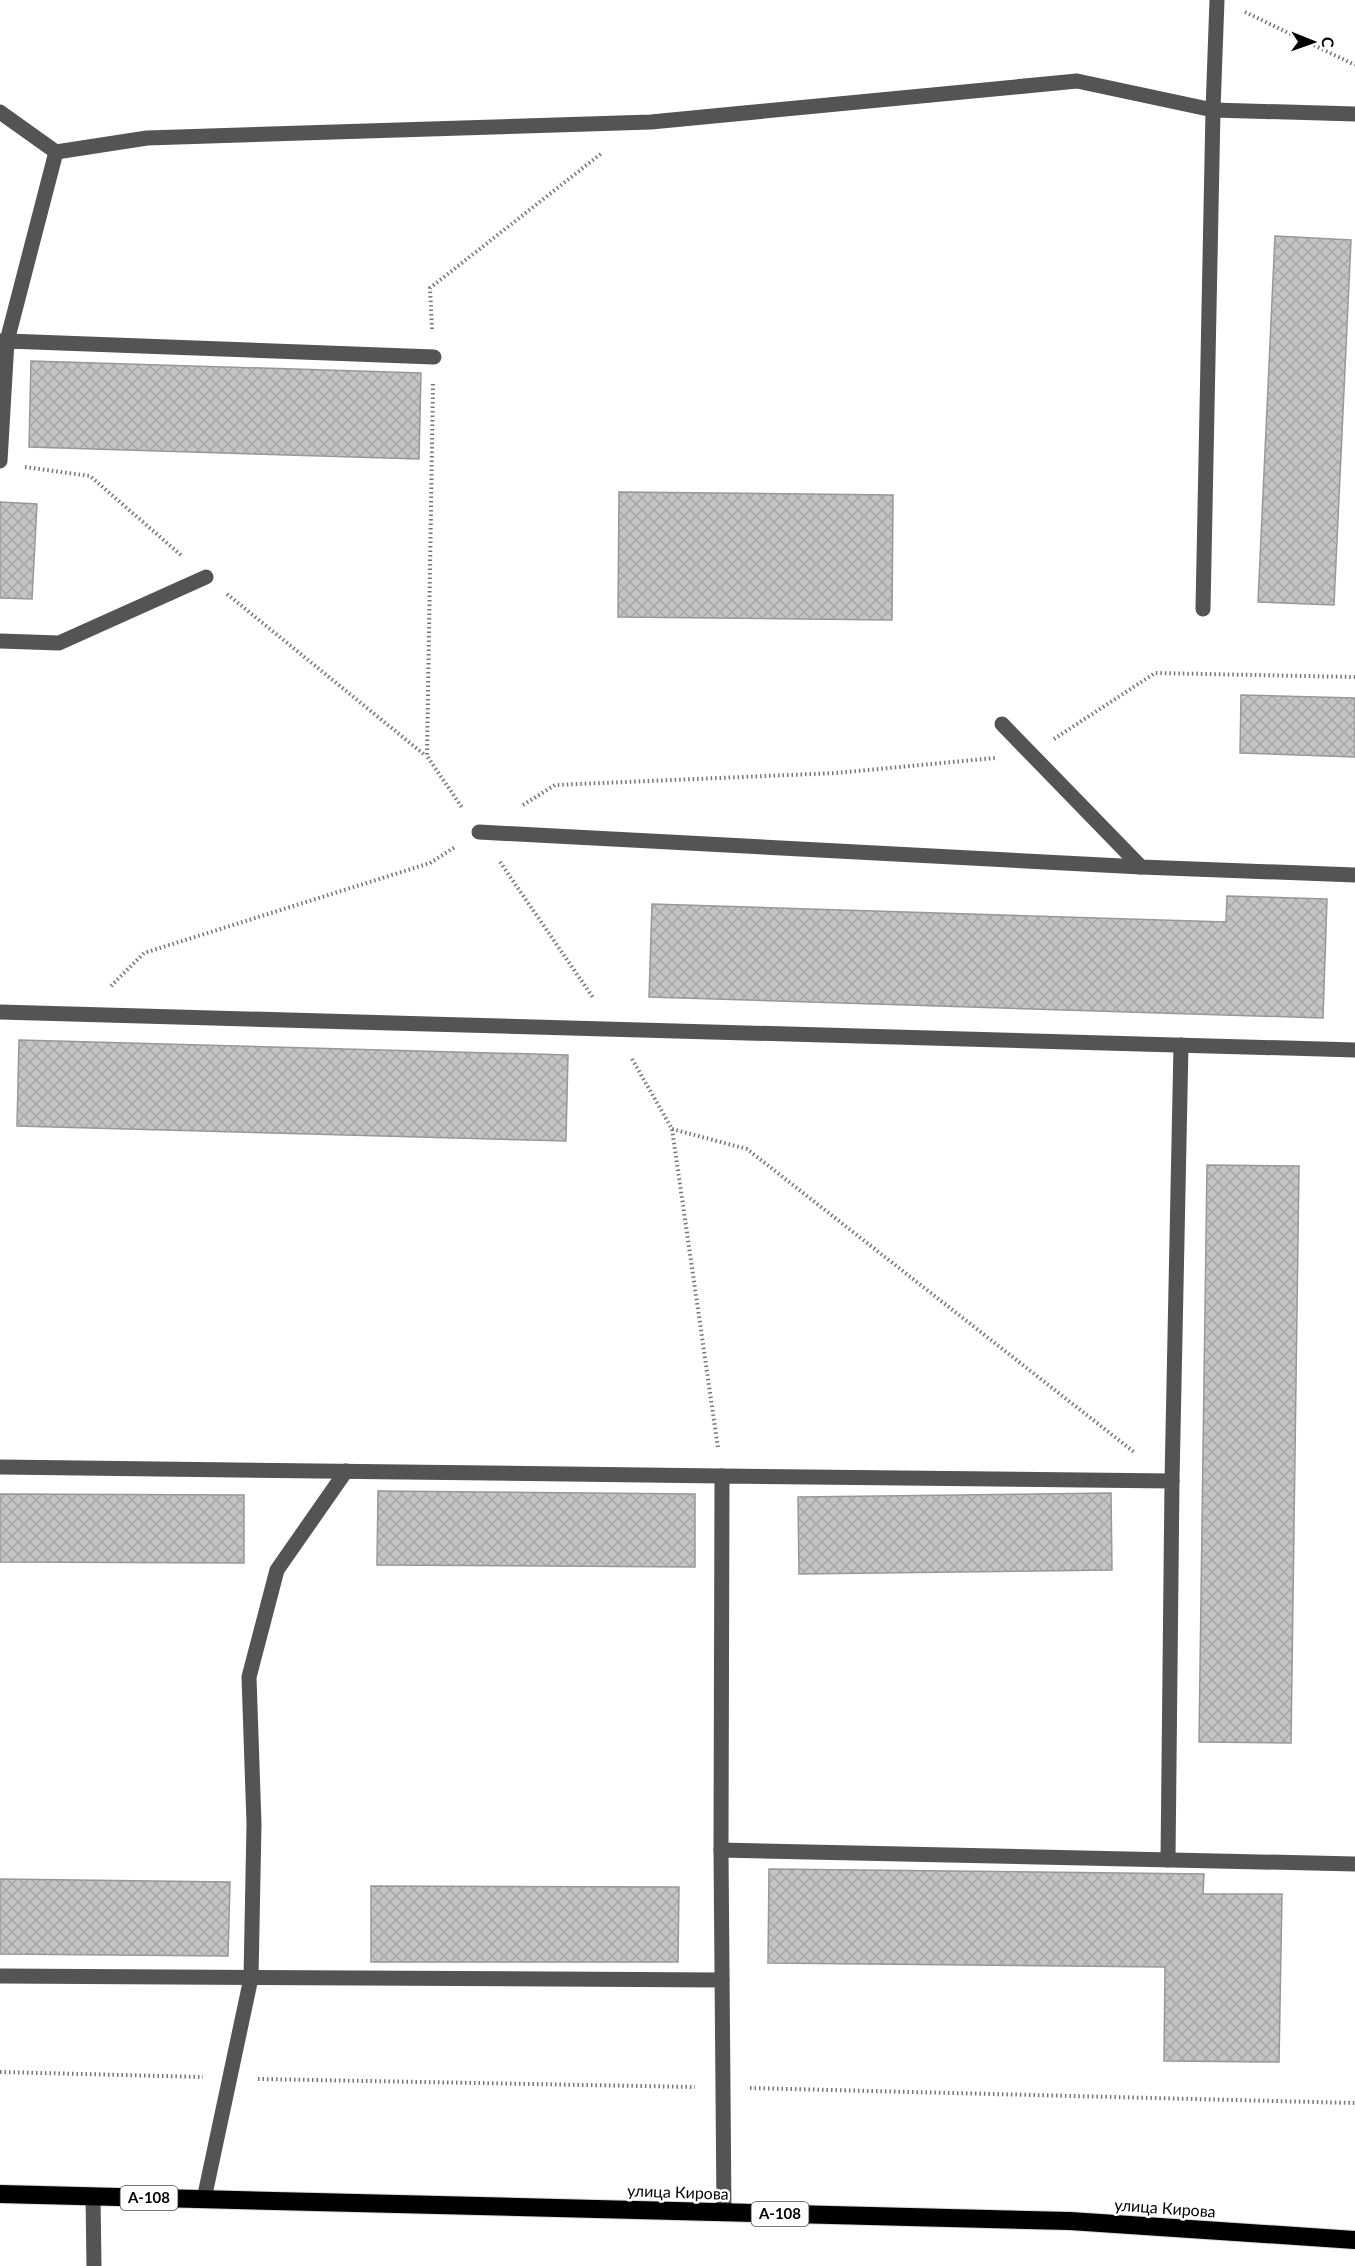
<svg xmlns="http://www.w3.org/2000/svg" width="1355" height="2266" font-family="Lato,sans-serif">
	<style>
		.building { fill: url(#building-cross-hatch); stroke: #989898; stroke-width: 1.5 }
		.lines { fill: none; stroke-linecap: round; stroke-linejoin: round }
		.highway-casing { stroke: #dbdbdb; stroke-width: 20 }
		.path { stroke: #767676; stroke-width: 4; stroke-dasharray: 1.5 3; stroke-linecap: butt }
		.minor { stroke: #545454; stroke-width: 15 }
		.highway { stroke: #000; stroke-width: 18 }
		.labels { text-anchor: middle; stroke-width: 5; stroke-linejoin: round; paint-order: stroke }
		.shield { fill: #fff; stroke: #4c4c4c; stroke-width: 1.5 }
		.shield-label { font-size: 15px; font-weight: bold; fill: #000 }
		.street-label { font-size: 16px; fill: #000; stroke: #fff }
	</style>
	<defs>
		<pattern id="building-cross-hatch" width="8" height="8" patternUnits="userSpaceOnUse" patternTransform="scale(1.5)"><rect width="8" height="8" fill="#c4c4c4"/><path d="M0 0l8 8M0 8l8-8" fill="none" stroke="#a7a7a7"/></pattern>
	</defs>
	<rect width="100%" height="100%" fill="#fff"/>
	<g class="building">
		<polygon points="1275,236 1351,240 1334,605 1258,602"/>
		<polygon points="31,361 421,373 419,459 29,447"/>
		<polygon points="619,492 893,495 892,620 618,617"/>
		<polygon points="0,502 37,504 32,599 0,598"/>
		<polygon points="1241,695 1355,698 1355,757 1240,753"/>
		<polygon points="1227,896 1327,899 1323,1018 649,997 652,904 1226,922"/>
		<polygon points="19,1040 568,1055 566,1141 17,1126"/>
		<polygon points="1207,1165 1299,1166 1291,1743 1199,1742"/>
		<polygon points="378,1491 695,1494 695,1567 377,1565"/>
		<polygon points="1111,1493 1112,1570 799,1574 798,1497"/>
		<polygon points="0,1494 244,1495 244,1563 0,1562"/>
		<polygon points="769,1869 1204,1874 1203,1894 1282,1894 1279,2062 1164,2061 1165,1967 768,1963"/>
		<polygon points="0,1879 230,1882 228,1956 0,1954"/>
		<polygon points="371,1886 679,1887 678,1962 371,1962"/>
	</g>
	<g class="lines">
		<g class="highway-casing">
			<polyline id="highway" points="0,2194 1070,2221 1355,2240"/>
		</g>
		<g class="path">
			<polyline points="1245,12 1355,65"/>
			<polyline points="432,329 430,288 602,153"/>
			<polyline points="433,384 427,756 463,809"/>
			<polyline points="25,467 90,476 182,556"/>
			<polyline points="227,594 426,756"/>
			<polyline points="1054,739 1155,673 1355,677"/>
			<polyline points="523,805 555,785 836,773 995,758"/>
			<polyline points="500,862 594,999"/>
			<polyline points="111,986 144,953 430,863 455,847"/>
			<polyline points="632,1059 672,1129 718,1448"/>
			<polyline points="672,1129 747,1149 1134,1452"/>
			<polyline points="0,2072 203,2077"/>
			<polyline points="258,2079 695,2087"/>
			<polyline points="750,2088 1355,2103"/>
		</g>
		<g class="minor">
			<polyline points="0,112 56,152 147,138 651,122 1077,81 1213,110 1217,0"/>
			<polyline points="0,341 7,341 56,152"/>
			<polyline points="0,461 7,341 434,357"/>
			<polyline points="1203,609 1213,110 1355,114"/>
			<polyline points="0,641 59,643 206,577"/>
			<polyline points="1002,724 1141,867 1355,875"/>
			<polyline points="479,832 1141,867"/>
			<polyline points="0,1012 1355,1050"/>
			<polyline points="0,1467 722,1476"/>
			<polyline points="1172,1481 1181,1045"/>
			<polyline points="721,1850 722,1476 1172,1481 1168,1860"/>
			<polyline points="0,1976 722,1980"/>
			<polyline points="93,2196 94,2266"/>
			<polyline points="204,2199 251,1978 254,1824 249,1677 277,1570 346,1471"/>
			<polyline points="724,2212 721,1850 1355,1864"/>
		</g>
		<use href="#highway" class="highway"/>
	</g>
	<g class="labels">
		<g class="shield">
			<rect x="120.5" y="2186" width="57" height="24" rx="4.5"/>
			<rect x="751.5" y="2202" width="57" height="24" rx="4.5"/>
		</g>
		<g class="shield-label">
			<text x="149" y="2203">А-108</text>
			<text x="780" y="2219">А-108</text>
		</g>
		<g class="street-label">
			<text transform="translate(678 2192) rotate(2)" y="6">улица Кирова</text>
			<text transform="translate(1165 2208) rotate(4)" y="6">улица Кирова</text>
		</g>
	</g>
	<g transform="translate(1313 42) rotate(91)" stroke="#ffffff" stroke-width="4.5" paint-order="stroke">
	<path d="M0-4.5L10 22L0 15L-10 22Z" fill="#000000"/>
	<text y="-9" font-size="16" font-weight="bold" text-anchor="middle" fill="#000000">С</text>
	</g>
</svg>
